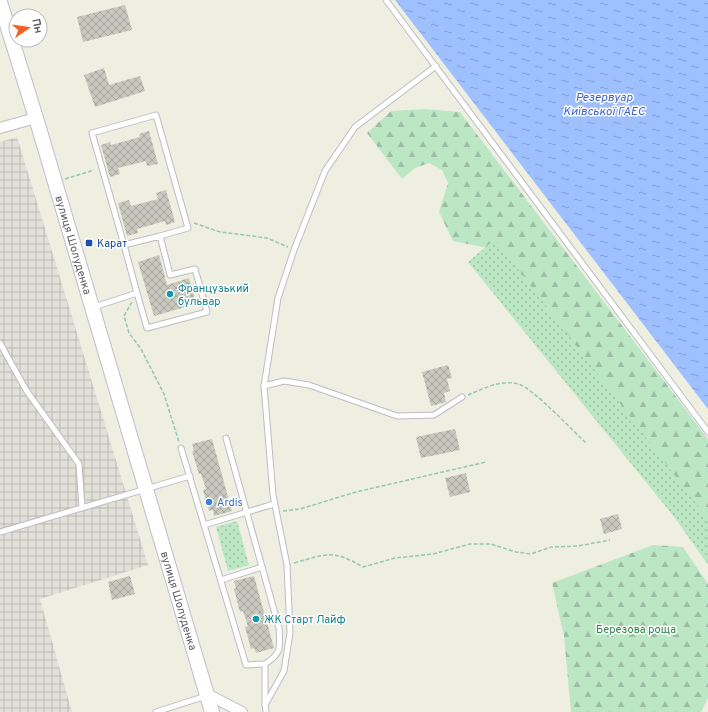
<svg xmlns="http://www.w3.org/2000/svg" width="708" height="712" font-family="Overpass,sans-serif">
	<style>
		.industrial { fill: url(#industrial-grid) }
		.forest { fill: url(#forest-firs) }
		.park { fill: url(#park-dots) }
		.water { fill: url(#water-ripples) }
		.building { fill: url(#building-cross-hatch) }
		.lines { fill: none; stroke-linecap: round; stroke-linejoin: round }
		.service-casing { stroke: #bcbdc4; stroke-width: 7 }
		.minor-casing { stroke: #bcbdc4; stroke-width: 12 }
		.secondary-casing { stroke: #bebfc8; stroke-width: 16 }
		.path { stroke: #94c8af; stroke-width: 1.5; stroke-dasharray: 4 2; stroke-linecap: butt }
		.service { stroke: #fff; stroke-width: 5 }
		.minor { stroke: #fff; stroke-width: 10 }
		.secondary { stroke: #fff; stroke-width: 14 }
		.transit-dot { fill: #1a4fb4; stroke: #fff; stroke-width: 1.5 }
		.culture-dot { fill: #0f9aa8; stroke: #fff; stroke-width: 1.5 }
		.shop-dot { fill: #3f7fe0; stroke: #fff; stroke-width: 1.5 }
		.labels { text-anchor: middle; stroke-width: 3; stroke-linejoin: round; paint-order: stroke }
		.transit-label { font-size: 11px; fill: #164399; stroke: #fff; text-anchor: start }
		.street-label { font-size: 11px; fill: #5a5c63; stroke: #fff }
		.culture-label { font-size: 11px; fill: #0d838f; stroke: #fff; text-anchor: start }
		.shop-label { font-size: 11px; fill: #366cbe; stroke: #fff; text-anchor: start }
		.park-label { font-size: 11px; fill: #2f8446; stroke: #fff }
		.water-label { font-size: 12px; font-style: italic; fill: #3c61c9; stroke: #fff }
	</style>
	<defs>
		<pattern id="industrial-grid" width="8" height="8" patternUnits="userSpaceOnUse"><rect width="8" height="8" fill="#e1e0d9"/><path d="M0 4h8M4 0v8" fill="none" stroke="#b9b9b4"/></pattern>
		<pattern id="forest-firs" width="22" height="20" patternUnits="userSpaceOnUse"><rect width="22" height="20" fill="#bce7c5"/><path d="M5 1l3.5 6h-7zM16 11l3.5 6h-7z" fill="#9cbea4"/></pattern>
		<pattern id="park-dots" width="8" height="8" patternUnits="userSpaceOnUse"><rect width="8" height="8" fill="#bce7c5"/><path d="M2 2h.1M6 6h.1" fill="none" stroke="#9cbea4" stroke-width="1.8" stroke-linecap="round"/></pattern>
		<pattern id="water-ripples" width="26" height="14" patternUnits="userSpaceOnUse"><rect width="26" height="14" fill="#9fc0ff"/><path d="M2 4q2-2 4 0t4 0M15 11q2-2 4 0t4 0" fill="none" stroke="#859fd2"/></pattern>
		<pattern id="building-cross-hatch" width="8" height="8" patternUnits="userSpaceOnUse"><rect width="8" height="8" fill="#c8c8be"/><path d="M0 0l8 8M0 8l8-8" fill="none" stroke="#a5a69e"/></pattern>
	</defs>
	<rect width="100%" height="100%" fill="#eeeee1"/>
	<polygon class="industrial" points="17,137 148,565 40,599 72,712 0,712 0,142"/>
	<g class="forest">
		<polygon points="425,109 460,112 708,439 708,553 493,249 453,241 439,212 448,183 442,170 429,163 415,168 402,179 367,133 391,111"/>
		<polygon points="653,545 683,547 708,584 708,698 701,712 571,712 564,636 552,583"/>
	</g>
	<g class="park">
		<polygon points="495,239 708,519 708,565 675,518 468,262"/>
		<polygon points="237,521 249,565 228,571 216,527"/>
	</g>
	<polygon class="water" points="395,0 708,0 708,409"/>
	<g class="building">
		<polygon points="125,5 132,30 83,42 77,17"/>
		<polygon points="104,68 109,85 140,76 145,91 95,107 84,75"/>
		<polygon points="149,131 158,164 147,166 146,161 118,168 120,174 110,177 101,145 110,142 111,145 140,137 139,134"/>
		<polygon points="166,190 175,222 166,225 165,221 137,229 138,233 127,236 118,203 129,200 131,206 158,199 156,193"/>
		<polygon points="159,255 167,285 189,278 196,304 154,316 138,262"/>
		<polygon points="448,365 452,378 447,379 450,391 444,393 446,402 431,406 422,372"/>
		<polygon points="455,429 460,450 421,458 416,437"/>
		<polygon points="212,439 232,511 214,516 213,510 209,511 203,490 206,489 201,474 199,474 192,451 194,451 192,444"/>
		<polygon points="466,473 470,492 450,497 445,478"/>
		<polygon points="618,514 622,529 604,534 600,519"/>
		<polygon points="130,576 135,594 112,600 108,582"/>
		<polygon points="254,576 274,648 256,653 254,648 251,649 245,627 248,626 243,611 240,612 234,589 236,588 234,581"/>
	</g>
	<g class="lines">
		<g class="service-casing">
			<g id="service">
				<polyline points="386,0 708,432"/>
				<polyline points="124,245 92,133 156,115 188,228 160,236"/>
				<polyline points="94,307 137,293 147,328 207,312 195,269 170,275 160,236 124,245 137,293"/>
				<polyline points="0,343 26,390 79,464 82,508"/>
				<polyline points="264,386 284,381 309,385 397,416 434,415 462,397"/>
				<path d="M226,438L279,628C280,648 282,653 265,664V704"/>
				<polyline points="181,448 246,665 265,664"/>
				<polyline points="204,525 274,504"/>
				<polyline points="0,532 190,476"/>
				<polyline points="221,580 262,567"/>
				<polyline points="156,712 206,696"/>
				<polyline points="266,712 265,705 284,671 290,633 287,565 273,495 264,386 278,298 294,250 325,171 355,127 436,66"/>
			</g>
		</g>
		<g class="minor-casing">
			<g id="minor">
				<polyline points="0,128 36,118"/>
				<polyline points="209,695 242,712"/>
			</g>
		</g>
		<g class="secondary-casing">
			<g id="secondary">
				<path id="s1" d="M0,2L36,118L212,712"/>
			</g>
		</g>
		<g class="path">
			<polyline points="65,179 94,170"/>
			<polyline points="194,223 220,232 267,238 288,247"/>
			<polyline points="132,302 124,316 129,333 141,349 164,394 179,442"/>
			<path d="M468,395C482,389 502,379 518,384C532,387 574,432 586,443"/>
			<polyline points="283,511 300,509 356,492 486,462"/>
			<path d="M294,563C327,554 332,549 363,567L395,558L433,554L470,544H491L516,552L531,554L551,547L578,546L610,540"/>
		</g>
		<use href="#service" class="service"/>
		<use href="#minor" class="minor"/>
		<use href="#secondary" class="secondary"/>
	</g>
	<rect class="transit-dot" x="85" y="239" width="8" height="8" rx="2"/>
	<g class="culture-dot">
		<circle cx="170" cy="294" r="4"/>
		<circle cx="256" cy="619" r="4"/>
	</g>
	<circle class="shop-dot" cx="209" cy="502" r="4"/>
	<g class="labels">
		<g class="transit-label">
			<text x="97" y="247">Карат</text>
		</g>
		<g class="street-label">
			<text dy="4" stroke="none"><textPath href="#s1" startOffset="254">вулиця Шолуденка</textPath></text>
			<text dy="4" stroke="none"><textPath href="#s1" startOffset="625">вулиця Шолуденка</textPath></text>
		</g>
		<g class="culture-label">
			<text x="178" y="292">Французький<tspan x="178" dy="13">бульвар</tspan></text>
			<text x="264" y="623">ЖК Старт Лайф</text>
		</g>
		<g class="shop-label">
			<text x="217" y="506">Ardis</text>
		</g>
		<g class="park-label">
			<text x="636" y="633">Березова роща</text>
		</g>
		<g class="water-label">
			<text x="604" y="101">Резервуар<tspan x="604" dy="14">Київської ГАЕС</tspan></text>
		</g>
	</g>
	<g transform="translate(28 28) rotate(77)"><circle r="19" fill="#ffffff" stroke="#bdbec1"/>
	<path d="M0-3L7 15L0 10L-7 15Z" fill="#f26022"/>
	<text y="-6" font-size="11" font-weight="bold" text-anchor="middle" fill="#5a5c63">Пн</text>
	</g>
</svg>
